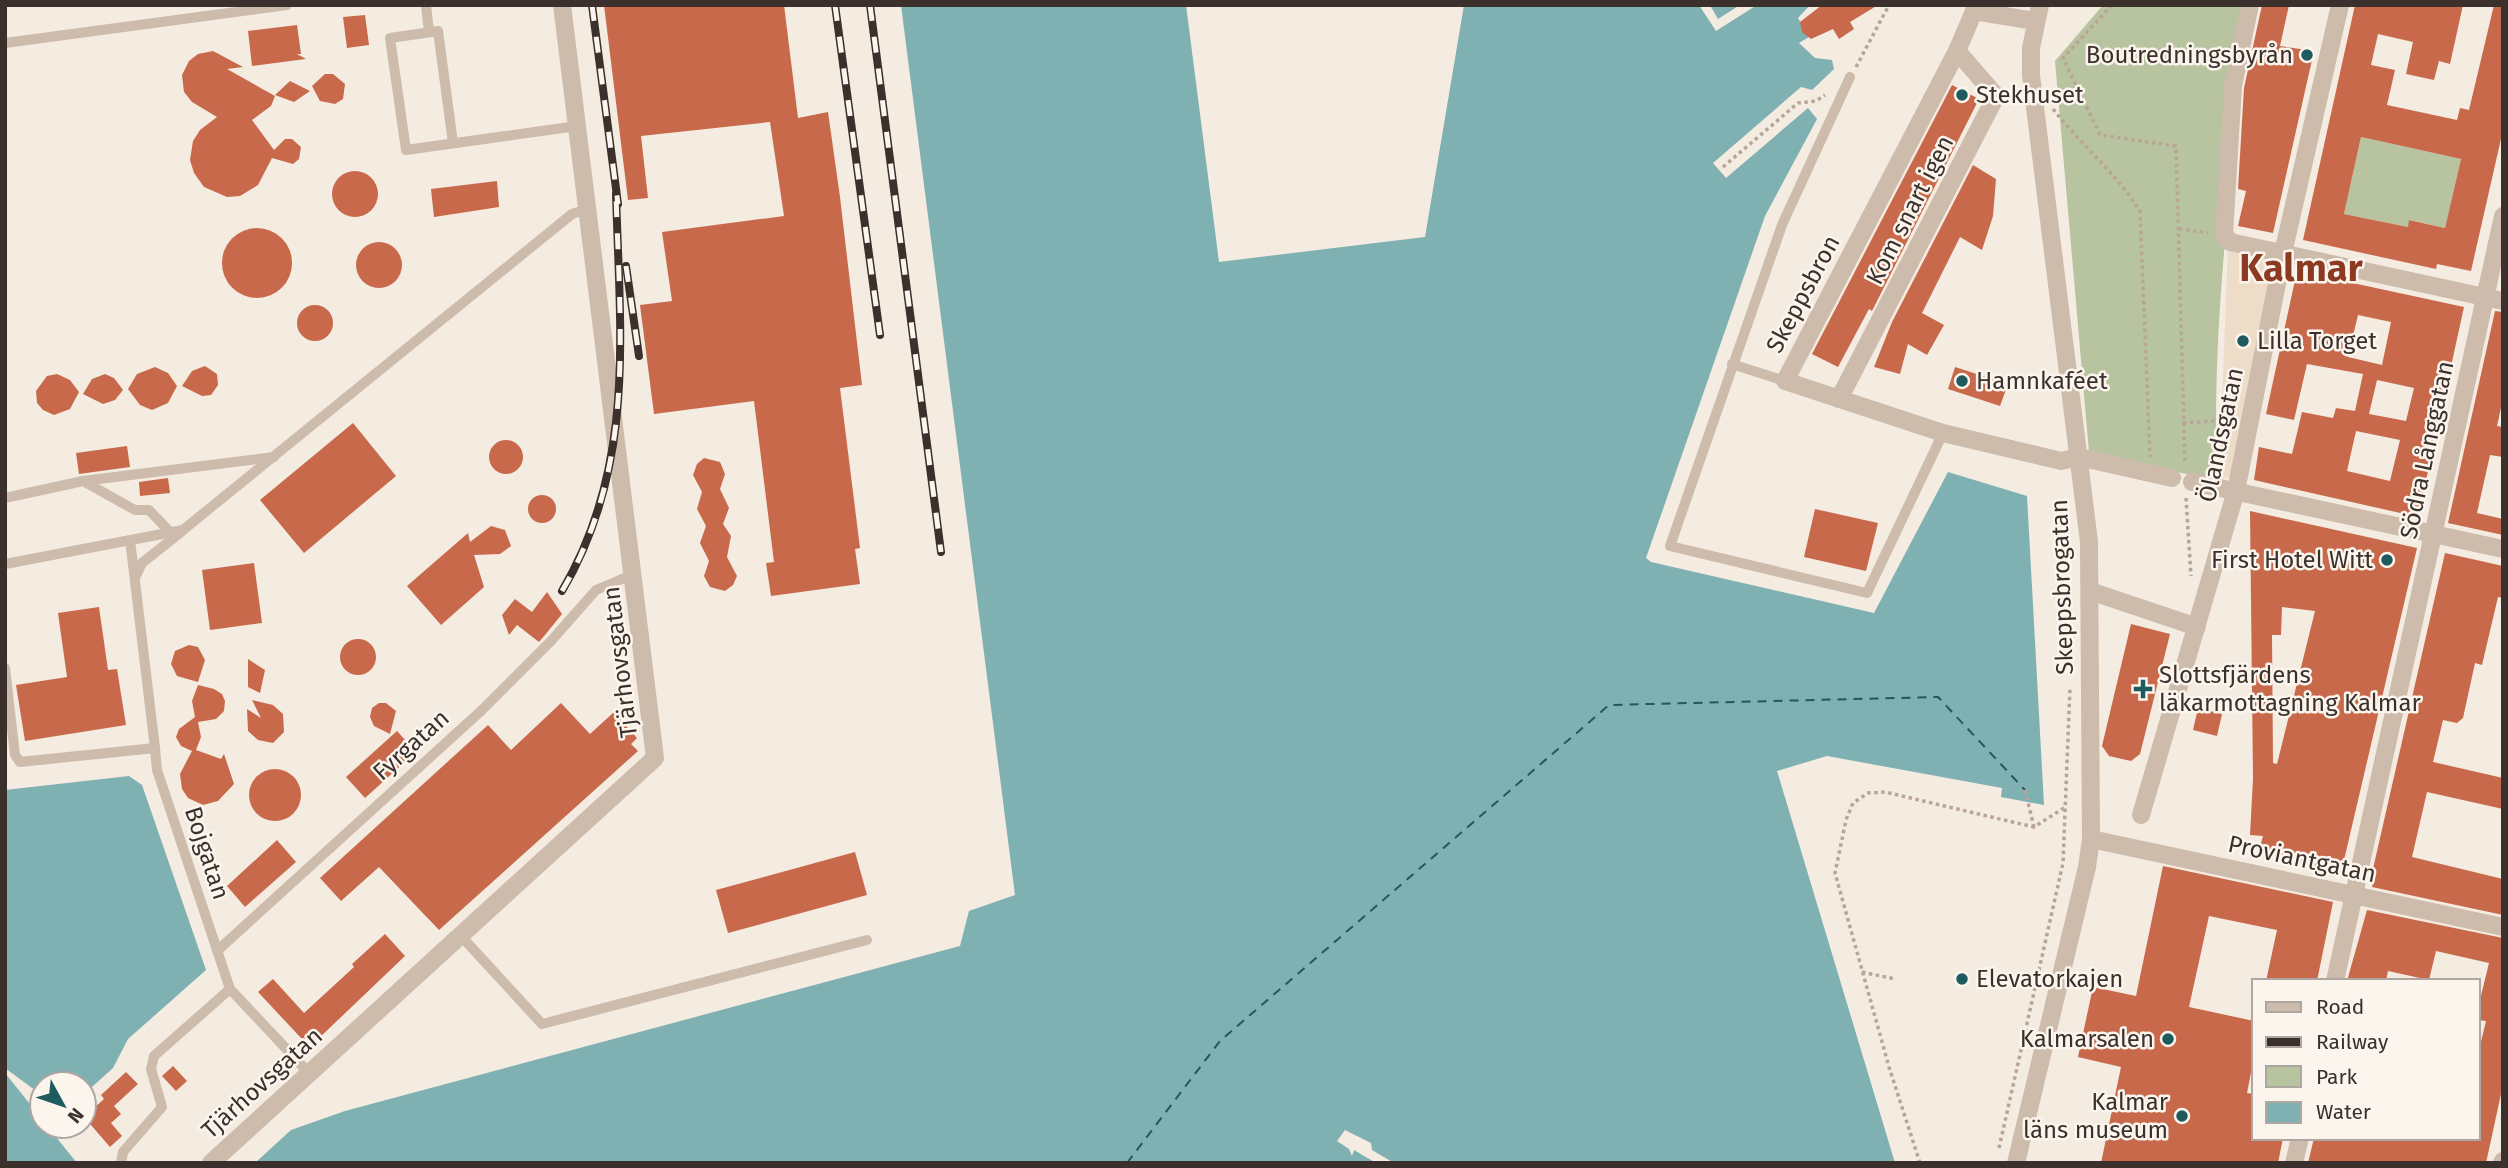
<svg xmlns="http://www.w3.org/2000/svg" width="2508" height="1168" font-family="'Fira Sans',sans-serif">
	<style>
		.green { fill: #b8c4a0 }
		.plaza { fill: #ecdcc8 }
		.water { fill: #7fb0b2 }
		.pier { fill: #f4ebe1 }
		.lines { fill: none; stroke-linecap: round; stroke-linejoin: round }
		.ferry { stroke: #1f5a5e; stroke-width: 2; stroke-dasharray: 9 7; stroke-linecap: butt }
		.building { fill: #c8694b; fill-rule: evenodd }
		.path { stroke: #b9a596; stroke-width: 3.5; stroke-dasharray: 3.5 3.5; stroke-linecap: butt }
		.lane { stroke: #cdbbac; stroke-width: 10 }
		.street { stroke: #cdbbac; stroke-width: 18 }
		.rail-casing { stroke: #3b302b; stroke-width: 8 }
		.rail { stroke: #fbf5ee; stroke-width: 5; stroke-dasharray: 16; stroke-linecap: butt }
		.poi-dot { fill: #1f5a5e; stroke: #fbf5ee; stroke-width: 2.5 }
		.labels { text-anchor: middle; stroke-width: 5; stroke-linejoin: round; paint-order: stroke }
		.poi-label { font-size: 24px; fill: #3b302b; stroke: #fbf5ee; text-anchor: start }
		.street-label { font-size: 24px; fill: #3b302b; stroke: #fbf5ee }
		.town-label { font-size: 38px; font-weight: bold; fill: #8c3b22; stroke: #fbf5ee }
	</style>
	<rect width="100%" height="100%" fill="#f4ebe1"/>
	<g class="green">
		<path d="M2103,5H2250C2233,163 2211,321 2217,481L2089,452L2055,61Z"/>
		<polygon points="2361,137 2461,159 2445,228 2410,220 2408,227 2344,214"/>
	</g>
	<polygon class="plaza" points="2228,247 2276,256 2237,478 2219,477"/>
	<g class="water">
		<polygon points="901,5 1186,5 1219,262 1425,237 1464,5 1810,5 1798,18 1809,37 1799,43 1815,58 1832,60 1834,69 1812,90 1801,87 1713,163 1726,178 1808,108 1817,119 1765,216 1646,558 1651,562 1874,613 1948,472 2027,496 2044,805 2001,797 2002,788 1827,756 1777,771 1895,1163 255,1163 291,1130 345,1111 960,946 969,911 1015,895"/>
		<polygon points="129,776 142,785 206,970 128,1039 113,1068 84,1094 84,1084 42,1084 42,1092 32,1088 5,1068 5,790"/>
		<polygon points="5,1073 42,1119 42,1126 47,1126 77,1163 5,1163"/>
	</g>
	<g class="pier">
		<polygon points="1699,5 1710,5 1718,19 1740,5 1757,5 1716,31"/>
		<polygon points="1345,1130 1371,1143 1372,1150 1394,1163 1376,1163 1354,1150 1352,1156 1349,1149 1337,1141"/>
	</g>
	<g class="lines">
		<polyline class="ferry" points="1127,1163 1220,1041 1609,705 1938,697 2025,790"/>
	</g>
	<g class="building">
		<polygon points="604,5 784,5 798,118 828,112 840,197 862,385 840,388 860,548 855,549 860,584 771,596 766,563 774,562 754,401 654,414 640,305 672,301 662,232 784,216 770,122 641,136 648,198 628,200"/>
		<polygon points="1822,5 1878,5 1850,22 1854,29 1839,39 1833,29 1811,39 1802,32 1800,22"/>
		<polygon points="2262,5 2289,5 2280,46 2314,51 2273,233 2238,226 2246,191 2238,189 2244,88"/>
		<path d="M2355,5H2463L2450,64L2439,61L2434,80L2406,74L2413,42L2378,34L2371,65L2395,70L2387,105L2457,120L2460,108L2469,110L2494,5H2503V130L2471,271L2437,264L2436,269L2303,240ZM2361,137L2461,159L2445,228L2409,220L2408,227L2344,214Z"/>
		<polygon points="365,15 369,45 347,48 343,17"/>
		<polygon points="297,25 301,54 297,54 306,59 252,66 248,31"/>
		<polygon points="213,51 243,67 227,69 275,96 271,106 252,120 274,150 285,139 292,139 301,147 299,159 293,164 272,158 258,185 240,196 227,197 204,187 194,173 190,160 193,141 200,130 217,117 192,102 184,92 182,75 189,61 198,54"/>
		<polygon points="325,74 333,74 345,84 343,99 335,104 320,101 312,86"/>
		<polygon points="290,81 310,91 294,102 275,95"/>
		<polygon points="1952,85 1979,99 1872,311 1869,309 1838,367 1812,354"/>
		<polygon points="1973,165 1996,179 1993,216 1982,250 1960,237 1922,313 1944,325 1927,355 1908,344 1900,374 1874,367 1892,322"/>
		<circle cx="355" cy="194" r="23"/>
		<polygon points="497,181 499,207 434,217 431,189"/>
		<circle cx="257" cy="263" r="35"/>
		<circle cx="379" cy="265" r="23"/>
		<path d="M2297,271L2464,307L2418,517L2254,480L2259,447L2292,454L2302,412L2333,418L2336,408L2355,411L2363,374L2307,364L2294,420L2266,414ZM2358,315L2391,322L2382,365L2348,357ZM2377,380L2414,388L2406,421L2369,414ZM2356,431L2400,440L2390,481L2347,471Z"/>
		<circle cx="315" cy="323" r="18"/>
		<polygon points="2495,311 2503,312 2503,399 2497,426 2503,427 2503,457 2490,455 2477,513 2503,519 2503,535 2448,523"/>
		<polygon points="205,366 217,374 218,385 211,395 202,396 182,386 192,371"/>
		<polygon points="155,367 168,373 177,386 168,403 152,410 140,405 128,389 137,374"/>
		<polygon points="1955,367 2008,384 2000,406 1948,389"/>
		<polygon points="57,374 70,380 79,392 70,409 54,415 43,410 37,403 36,391 47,376"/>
		<polygon points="105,374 114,378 123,390 115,400 103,404 83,394 92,379"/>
		<polygon points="353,423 396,476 304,553 260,500"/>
		<circle cx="506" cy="457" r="17"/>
		<polygon points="127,446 130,467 79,474 76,453"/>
		<polygon points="704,458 720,462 725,474 720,489 729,508 723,524 731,536 727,557 737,576 733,585 725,591 710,587 704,576 709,561 700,543 706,526 697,509 702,492 693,475 697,464"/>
		<polygon points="168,478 170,493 140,496 139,482"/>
		<circle cx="542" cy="509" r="14"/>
		<polygon points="1815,509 1878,523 1866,571 1804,557"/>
		<path d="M2250,511L2417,548L2341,873L2258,853L2263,836L2250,835L2253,779ZM2282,607L2315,611L2277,764L2273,763L2272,635H2281Z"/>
		<polygon points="491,526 505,530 511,546 500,554 474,555 484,587 441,625 407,586 468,533 470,542"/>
		<polygon points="2445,553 2503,566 2503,598 2498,597 2482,665 2475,663 2463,718 2457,723 2443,720 2433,762 2503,778 2503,809 2427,792 2412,857 2503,879 2503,915 2372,887 2373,883 2370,882"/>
		<polygon points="254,563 262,623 210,630 202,570"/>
		<polygon points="547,592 562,614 545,635 539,642 517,625 509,635 502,615 515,599 532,612"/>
		<polygon points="99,607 108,670 117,669 126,725 25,741 16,685 67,677 58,613"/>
		<polygon points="2131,624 2170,634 2140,754 2131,761 2109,756 2102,746"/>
		<circle cx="358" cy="657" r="18"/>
		<polygon points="189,645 198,647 205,660 198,682 177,676 171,664 175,651"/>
		<polygon points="248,659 265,670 260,693 248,687"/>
		<polygon points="198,685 214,689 222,694 225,701 224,711 216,719 198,722 201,737 196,750 221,759 224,754 234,784 218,801 203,805 188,798 182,789 180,774 192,751 181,746 176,737 179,729 195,717 192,701"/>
		<polygon points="252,700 273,705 283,714 284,732 273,743 258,740 248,731 247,709 261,718"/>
		<polygon points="379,703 386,703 396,711 390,734 374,726 370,717 372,708"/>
		<polygon points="561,703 590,734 614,712 637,738 631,744 638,751 439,930 379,867 341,901 320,878 488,725 511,750"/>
		<polygon points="2198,708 2222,714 2217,736 2193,730"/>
		<polygon points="397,731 416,752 365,798 346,777"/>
		<circle cx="275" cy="795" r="26"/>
		<polygon points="277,840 296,862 245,907 227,886"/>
		<polygon points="855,852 867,895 728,933 716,890"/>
		<polygon points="2163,866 2333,902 2317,981 2266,981 2277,930 2209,916 2189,1007 2254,1021 2254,1057 2247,1093 2254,1094 2254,1138 2283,1138 2278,1163 2101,1163 2121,1067 2078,1057 2093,987 2136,996"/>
		<polygon points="2367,910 2503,938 2503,1085 2486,1163 2308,1163 2314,1138 2478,1138 2478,1054 2486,1021 2478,1020 2478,1008 2489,963 2436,951 2429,980 2388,971 2386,981 2347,981"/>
		<polygon points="385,934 405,956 317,1040 301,1038 258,992 273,979 304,1013 354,967 352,964"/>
		<polygon points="173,1066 187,1081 176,1091 162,1076"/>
		<polygon points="126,1072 138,1084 114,1106 121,1114 111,1123 122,1136 110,1147 84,1117 104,1099 101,1095"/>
	</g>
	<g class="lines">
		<g class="path">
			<polyline points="2112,5 2063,58 2100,135 2176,146 2185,465"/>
			<polyline points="1856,67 1889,5"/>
			<path d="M2053,109C2081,145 2116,173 2140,211L2150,457"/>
			<polyline points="1723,167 1798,103 1816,101 1825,95"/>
			<polyline points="2179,229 2208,233"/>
			<polyline points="2183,423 2215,421"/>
			<polyline points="2186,498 2191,576"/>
			<polyline points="2067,526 2069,560"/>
			<polyline points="2025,790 2034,827"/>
			<polyline points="1862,972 1895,979"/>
			<polyline points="1999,1148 2063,863 2070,687"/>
			<polyline points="1920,1163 1889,1067 1835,873 1846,820 1853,803 1868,793 1885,792 2034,827 2067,806"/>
		</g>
		<g class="lane">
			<polyline points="426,5 429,32"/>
			<polyline points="5,43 287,5"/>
			<polyline points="1850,77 1782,225 1670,546 1867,593 1943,433"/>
			<polyline points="453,143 438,31 390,38 406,150 577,126"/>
			<polyline points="1732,364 1785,381"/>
			<polyline points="83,481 274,457"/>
			<polyline points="5,498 83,481 135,510 149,510 170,532"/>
			<polyline points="130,540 155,748"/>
			<polyline points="5,564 183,530 572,214 587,209"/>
			<polyline points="136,576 142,563 181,532"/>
			<polyline points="5,668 15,755 20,762 155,748 157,770 230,989 309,1073"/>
			<polyline points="461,936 542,1024 867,940"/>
			<polyline points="217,951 482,710 551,641 596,590 634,574"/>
			<polyline points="121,1163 123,1152 162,1107 151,1069 154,1056 230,989"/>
		</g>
		<g class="street">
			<polyline points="2250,5 2233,86 2224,234 2230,242 2503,301"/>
			<polyline points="2035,21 1974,11 1957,51 1785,381 1943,433 2061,461 2079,457 2172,478"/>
			<polyline points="1839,399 1996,96 1957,51"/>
			<polyline points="2192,482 2503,549"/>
			<polyline points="2090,591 2197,627"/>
			<polyline points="2141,815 2236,491 2283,253 2340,5"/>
			<polyline points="2091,839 2503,927"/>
			<polyline points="2335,981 2503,216"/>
			<polyline points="211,1163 655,758 562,5"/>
			<polyline points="2016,1163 2087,867 2091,839 2089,542 2031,75 2031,48 2040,5"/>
			<polyline points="2294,1163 2300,1138"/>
			<polyline points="2502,1163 2503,1161"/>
		</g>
		<g class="rail-casing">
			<g id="rail">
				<polyline points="592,5 618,204"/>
				<polyline points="835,5 880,335"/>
				<polyline points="870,5 941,552"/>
				<polyline points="626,266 639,356"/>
				<path d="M562,591C636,466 620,333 616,194"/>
			</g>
		</g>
		<use href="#rail" class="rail"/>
	</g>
	<g class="poi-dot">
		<circle cx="2307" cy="55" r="7"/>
		<circle cx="1962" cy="95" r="7"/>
		<circle cx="2243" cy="341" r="7"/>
		<circle cx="1962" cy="381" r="7"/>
		<circle cx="2387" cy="560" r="7"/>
		<path d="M2139.5 678.5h7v7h7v7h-7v7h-7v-7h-7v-7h7z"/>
		<circle cx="1962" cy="979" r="7"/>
		<circle cx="2168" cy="1039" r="7"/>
		<circle cx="2182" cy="1116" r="7"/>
	</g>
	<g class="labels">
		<g class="poi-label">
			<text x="2293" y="63" text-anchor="end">Boutredningsbyrån</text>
			<text x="1976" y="103">Stekhuset</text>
			<text x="2257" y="349">Lilla Torget</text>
			<text x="1976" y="389">Hamnkaféet</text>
			<text x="2373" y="568" text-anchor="end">First Hotel Witt</text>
			<text x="2159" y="683">Slottsfjärdens<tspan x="2159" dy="28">läkarmottagning Kalmar</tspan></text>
			<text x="1976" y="987">Elevatorkajen</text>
			<text x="2154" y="1047" text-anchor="end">Kalmarsalen</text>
			<text x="2168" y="1110" text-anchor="end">Kalmar<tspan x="2168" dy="28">läns museum</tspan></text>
		</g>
		<g class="street-label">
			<text transform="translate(1910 210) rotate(-63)" y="8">Kom snart igen</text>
			<text transform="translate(1803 294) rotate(-62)" y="8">Skeppsbron</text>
			<text transform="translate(2221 435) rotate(-78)" y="8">Ölandsgatan</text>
			<text transform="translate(2427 450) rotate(-78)" y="8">Södra Långgatan</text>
			<text transform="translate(2062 587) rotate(-92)" y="8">Skeppsbrogatan</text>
			<text transform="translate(620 662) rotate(-97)" y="8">Tjärhovsgatan</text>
			<text transform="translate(411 745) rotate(-42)" y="8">Fyrgatan</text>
			<text transform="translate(207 853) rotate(72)" y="8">Bojgatan</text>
			<text transform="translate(2302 859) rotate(12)" y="8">Proviantgatan</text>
			<text transform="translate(262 1083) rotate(-42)" y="8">Tjärhovsgatan</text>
		</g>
		<g class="town-label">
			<text x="2301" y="281">Kalmar</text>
		</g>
	</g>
	<rect width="2508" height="1168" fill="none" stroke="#3b302b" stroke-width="14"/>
	<rect x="2252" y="979" width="228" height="161" fill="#fbf5ee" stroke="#aea6a0" stroke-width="2"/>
	<rect x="2266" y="1002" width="35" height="10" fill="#cdbbac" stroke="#aea6a0" stroke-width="2"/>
	<text x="2316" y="1014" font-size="21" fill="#3b302b">Road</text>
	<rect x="2266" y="1037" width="35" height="10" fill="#3b302b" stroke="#aea6a0" stroke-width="2"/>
	<text x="2316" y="1049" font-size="21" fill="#3b302b">Railway</text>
	<rect x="2266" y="1066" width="35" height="21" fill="#b8c4a0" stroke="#aea6a0" stroke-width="2"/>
	<text x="2316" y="1084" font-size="21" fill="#3b302b">Park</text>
	<rect x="2266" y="1102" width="35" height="21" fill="#7fb0b2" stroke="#aea6a0" stroke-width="2"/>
	<text x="2316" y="1119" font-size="21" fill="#3b302b">Water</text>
	<g transform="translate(63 1105) rotate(130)"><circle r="33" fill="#fbf5ee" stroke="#aea6a0" stroke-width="2"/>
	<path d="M0-5L12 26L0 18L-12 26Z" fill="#1f5a5e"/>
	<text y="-10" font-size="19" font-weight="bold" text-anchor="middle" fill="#3b302b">N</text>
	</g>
</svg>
